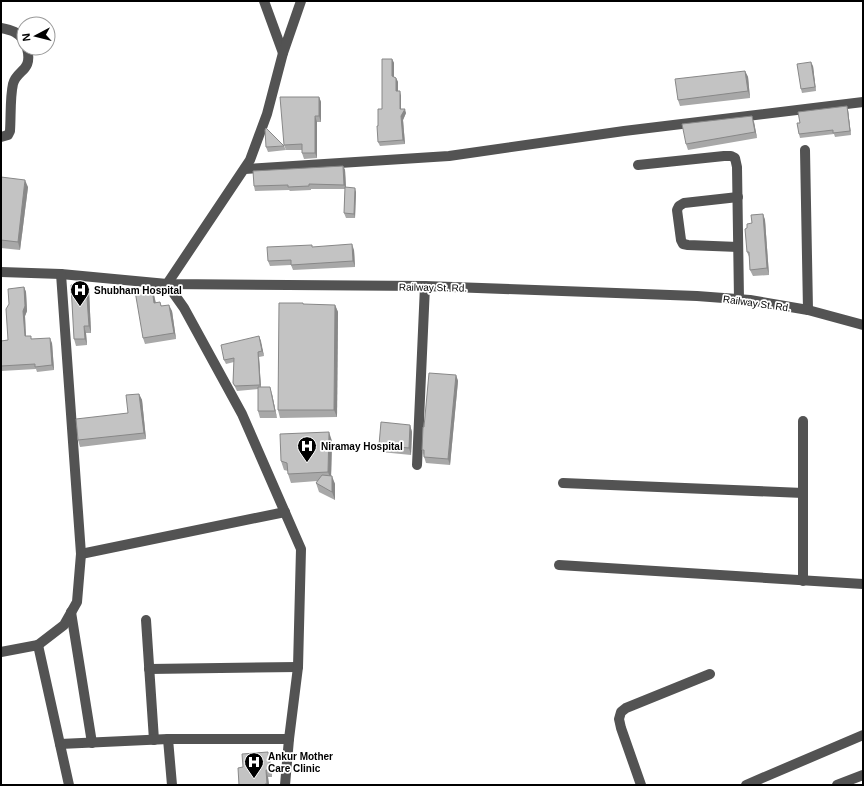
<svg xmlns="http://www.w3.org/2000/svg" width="864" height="786" font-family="Arial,sans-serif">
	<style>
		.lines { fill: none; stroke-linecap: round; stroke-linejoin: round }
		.minor { stroke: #535353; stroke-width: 10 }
		.wall { fill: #a8a8a8 }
		.shaded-wall { fill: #888 }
		.building { fill: #c3c3c3; stroke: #888 }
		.labels { text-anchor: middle; stroke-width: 3.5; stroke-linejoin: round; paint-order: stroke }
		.street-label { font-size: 10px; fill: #000; stroke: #fff }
		.poi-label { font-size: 10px; font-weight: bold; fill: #000; stroke: #fff; text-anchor: start }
	</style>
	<rect width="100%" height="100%" fill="#fff"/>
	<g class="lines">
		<g class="minor">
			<polyline points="264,1 283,53"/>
			<path d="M1,28C11,30 19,32 24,41"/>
			<path d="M1,137L8,135L10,131C11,116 10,97 13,84C17,69 33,72 27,48"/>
			<polyline points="805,150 808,310"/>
			<polyline points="638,165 724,156 731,156 735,158 737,167 739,299"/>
			<polyline points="245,169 449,156 624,131 863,102"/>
			<polyline points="738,197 684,203 679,206 677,210 681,240 683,244 688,245 738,247"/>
			<polyline points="1,272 61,274 167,284 425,286 697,296 750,300 808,310 863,325"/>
			<polyline points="417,465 425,286"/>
			<polyline points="563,483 803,493"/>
			<polyline points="81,554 285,512"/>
			<polyline points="559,565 863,584"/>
			<polyline points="803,581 803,421"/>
			<polyline points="71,612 92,743"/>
			<polyline points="146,620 154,740"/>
			<polyline points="38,645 64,625 77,602 81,554 61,274"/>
			<polyline points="1,652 38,645 69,785"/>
			<polyline points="149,669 298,667"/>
			<polyline points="168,739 172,785"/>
			<polyline points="60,744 168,739 289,739"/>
			<polyline points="285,785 289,739 298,667 301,549 242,414 184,308 167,284 250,160 267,114 283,53 301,1"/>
			<polyline points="641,785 621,728 619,719 621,712 626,708 710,674"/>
			<polyline points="746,785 863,735"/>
			<polyline points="837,785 863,775"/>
		</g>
	</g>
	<g class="wall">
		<polygon points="392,59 394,63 394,77 396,78 398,82 398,91 401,96 401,109 406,113 403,120 405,144 380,146 378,142 378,126 382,109"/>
		<polygon points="813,66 816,91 802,93 801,89"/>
		<polygon points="745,71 748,77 750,98 680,106 678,100"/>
		<polygon points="319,97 321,102 321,122 317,122 317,158 304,159 302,153 302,150 286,150 284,145"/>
		<polygon points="848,110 851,135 835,137 834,134 800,138 799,134"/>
		<polygon points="754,122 757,138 688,150 686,144"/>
		<polygon points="284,146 286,150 268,152 266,147"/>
		<polygon points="343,166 345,170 346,187 356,192 355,218 346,218 344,213 345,189 311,189 311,190 290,191 289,190 255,191 254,186"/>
		<polygon points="1,177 28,187 20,250 1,248"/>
		<polygon points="763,214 765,220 769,275 753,276 750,270 750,259 747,252 747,228 752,223"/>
		<polygon points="313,247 354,250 355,267 293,270 291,265 270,266 268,261"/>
		<polygon points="24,287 26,292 27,311 25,316 26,336 32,339 52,343 54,370 37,372 36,369 1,371 1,341 8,340"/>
		<polygon points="152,288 154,295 156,303 172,311 176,339 145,344 143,338"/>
		<polygon points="89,290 91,333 86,333 87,345 76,346 74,339"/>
		<polygon points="335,305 338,312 337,417 280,418 278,410"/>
		<polygon points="259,336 264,356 259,357 261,387 272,394 277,418 260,418 258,411 258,389 237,391 233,383 234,362 226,364 224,360"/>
		<polygon points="456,375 458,381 450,465 426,463 422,450 424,427"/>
		<polygon points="139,394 142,400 146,439 80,447 78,440 128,413"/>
		<polygon points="410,425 412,432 411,455 381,452 379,445"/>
		<polygon points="332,441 331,476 335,484 335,500 319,492 316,483 317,481 291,483 288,474 288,471 284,470 281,461"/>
		<polygon points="268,752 270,758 272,777 268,777 269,785 239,785 243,767"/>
	</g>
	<g class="shaded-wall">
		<polygon points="392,59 394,63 394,81 392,76"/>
		<polygon points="811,62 813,66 816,91 815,87"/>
		<polygon points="745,71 748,77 750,98 748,91"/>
		<polygon points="396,78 398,82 398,96 396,91"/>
		<polygon points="400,91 401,96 401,113 400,109"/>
		<polygon points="319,97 321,102 321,122 319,116"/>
		<polygon points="847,106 848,110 851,135 850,131"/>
		<polygon points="405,109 406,113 403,120 405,144 403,140 401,116"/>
		<polygon points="315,116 317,122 317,158 315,153"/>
		<polygon points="752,116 754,122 757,138 755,132"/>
		<polygon points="343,166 345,170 346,189 344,185"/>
		<polygon points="25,180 28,187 20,250 18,242"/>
		<polygon points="355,188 356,192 355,218 354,214"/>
		<polygon points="763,214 765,220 769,275 767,268"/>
		<polygon points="352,244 354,250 355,267 353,261"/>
		<polygon points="86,284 89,290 91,333 89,326"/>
		<polygon points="24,287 26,292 27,311 25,316 26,341 25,336 23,311"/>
		<polygon points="152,288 154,295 157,310 154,303"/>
		<polygon points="169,305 172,311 176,339 174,333"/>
		<polygon points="335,305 338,312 337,417 334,410"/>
		<polygon points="84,326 86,333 87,345 85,339"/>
		<polygon points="259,336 261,341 264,356 262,351"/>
		<polygon points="50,338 52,343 54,370 52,365"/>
		<polygon points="258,352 259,357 261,389 260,385"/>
		<polygon points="456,375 458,381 450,465 448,459"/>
		<polygon points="270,387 272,394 277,418 275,411"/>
		<polygon points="139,394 142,400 146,439 144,433"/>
		<polygon points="410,425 412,432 411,455 409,448"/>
		<polygon points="329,432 332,441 331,480 328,472"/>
		<polygon points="332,476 335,484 335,500 332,492"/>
		<polygon points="268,752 270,758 272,777 270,770"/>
		<polygon points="266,770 268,777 269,785 267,785 267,784"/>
	</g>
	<g class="building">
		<polygon points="382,59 392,59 392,76 396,78 396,91 400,91 400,109 405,109 401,116 403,140 378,142 377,126 378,126 378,109 382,109"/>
		<polygon points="811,62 815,87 801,89 797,64"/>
		<polygon points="745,71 748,91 678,100 675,79"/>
		<polygon points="280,97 319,97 319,116 315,116 315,153 302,153 302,144 284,145"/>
		<polygon points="847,106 850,131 833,133 833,130 799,134 797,123 800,123 798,112"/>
		<polygon points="752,116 755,132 686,144 682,124"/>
		<polygon points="266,128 284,146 266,147 265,130"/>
		<polygon points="343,166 344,185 309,184 309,186 288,187 288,185 254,186 253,171"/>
		<polygon points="1,177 25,180 18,242 1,240"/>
		<polygon points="345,187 355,188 354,214 344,213"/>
		<polygon points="763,214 767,268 750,270 749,252 747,252 745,229 747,228 747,224 752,223 751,215"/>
		<polygon points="352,244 353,261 291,265 291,260 268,261 267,247 312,245 312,247"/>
		<polygon points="86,284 89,326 84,326 85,339 74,339 71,285"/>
		<polygon points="24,287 25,306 23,311 25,336 31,336 31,339 50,338 52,365 35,367 35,364 1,366 1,341 8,340 6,309 9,304 8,289"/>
		<polygon points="152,288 154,303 160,302 161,306 169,305 174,333 143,338 135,291"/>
		<polygon points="279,303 303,303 303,304 335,305 334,410 278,410"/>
		<polygon points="259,336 262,351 258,352 260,385 235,386 233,383 234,358 224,360 221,345"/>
		<polygon points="429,373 456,375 448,459 424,457 424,450 422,450 423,427 424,427"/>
		<polygon points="258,387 270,387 275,411 258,411"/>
		<polygon points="139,394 144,433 78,440 76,419 128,413 126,395"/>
		<polygon points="381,422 410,425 409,448 379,445"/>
		<polygon points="329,432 328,472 288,474 287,463 281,461 280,434"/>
		<polygon points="322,475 332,476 332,492 316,483"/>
		<polygon points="268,752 270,770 266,770 267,784 265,784 265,785 239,785 238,768 243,767 242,754"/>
	</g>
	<defs>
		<g id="hospital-pin" transform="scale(1)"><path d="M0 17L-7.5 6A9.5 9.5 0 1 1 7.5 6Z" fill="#000" stroke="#fff"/><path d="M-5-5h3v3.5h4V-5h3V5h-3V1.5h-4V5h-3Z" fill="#fff"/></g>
	</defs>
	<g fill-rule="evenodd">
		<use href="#hospital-pin" x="80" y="290"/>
		<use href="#hospital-pin" x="307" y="446"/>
		<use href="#hospital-pin" x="254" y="762"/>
	</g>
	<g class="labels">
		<g class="street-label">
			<text transform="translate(433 287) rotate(1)" y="4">Railway St. Rd.</text>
			<text transform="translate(757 303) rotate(8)" y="4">Railway St. Rd.</text>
		</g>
		<g class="poi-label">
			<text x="94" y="294">Shubham Hospital</text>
			<text x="321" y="450">Niramay Hospital</text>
			<text x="268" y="760">Ankur Mother<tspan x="268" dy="12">Care Clinic</tspan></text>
		</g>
	</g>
	<rect width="864" height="786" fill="none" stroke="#000000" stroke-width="4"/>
	<g transform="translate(36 36) rotate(263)"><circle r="19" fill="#ffffff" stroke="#999999"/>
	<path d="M0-3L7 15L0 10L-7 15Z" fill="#000000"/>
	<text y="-6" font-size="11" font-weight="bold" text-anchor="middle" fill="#000000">N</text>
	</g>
</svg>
